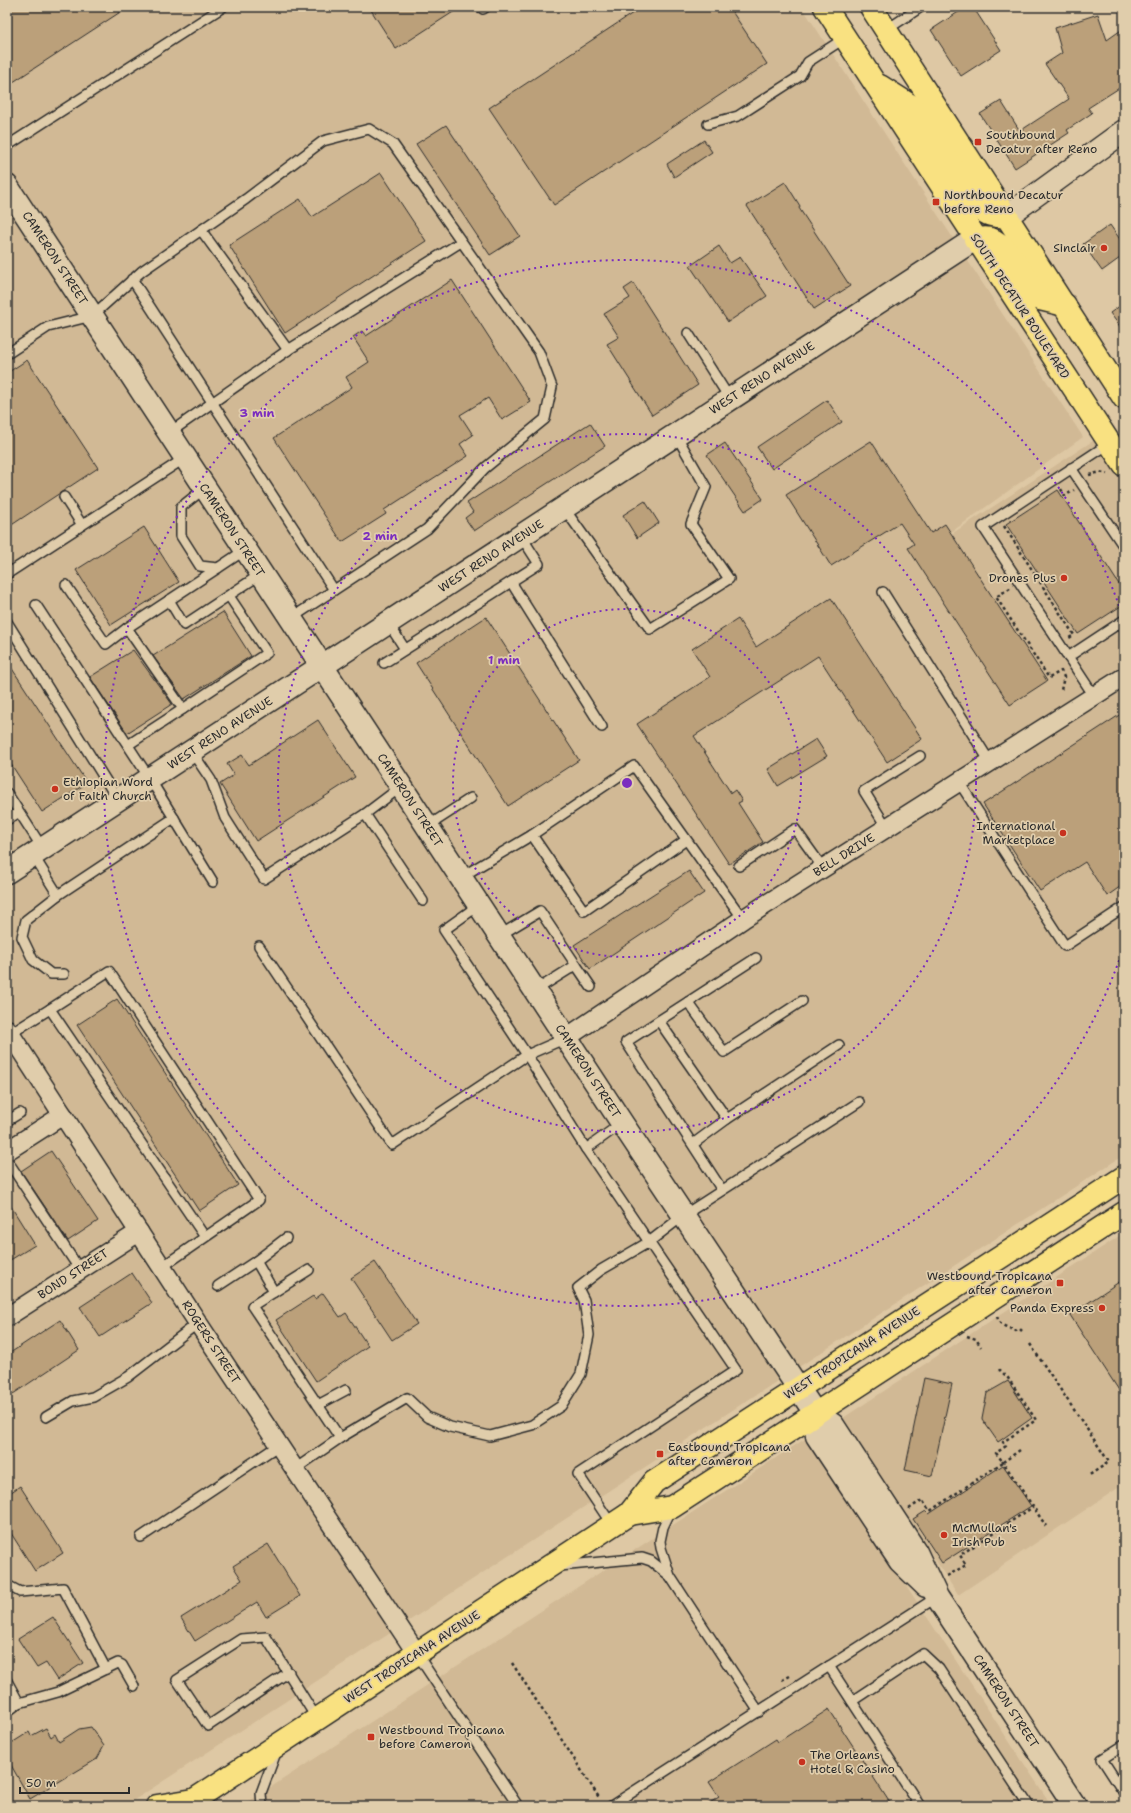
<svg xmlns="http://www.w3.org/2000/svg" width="1131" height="1813" font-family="'Shantell Sans',sans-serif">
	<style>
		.built { fill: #d1b995 }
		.building { fill: #bba07a; stroke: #2b2b2b }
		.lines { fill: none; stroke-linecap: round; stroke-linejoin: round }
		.service-casing { stroke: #2b2b2b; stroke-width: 12 }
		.minor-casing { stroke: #2b2b2b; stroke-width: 21 }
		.tertiary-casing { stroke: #2b2b2b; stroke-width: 25 }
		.primary-casing { stroke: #2b2b2b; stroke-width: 25 }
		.path { stroke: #2b2b2b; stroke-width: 2.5; stroke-dasharray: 3 3; stroke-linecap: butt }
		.service { stroke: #e0cdab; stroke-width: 9 }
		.minor { stroke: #e0cdab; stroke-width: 18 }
		.tertiary { stroke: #e0cdab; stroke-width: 22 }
		.primary { stroke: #f9e181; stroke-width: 22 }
		.ring { fill: none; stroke: #7b2cbf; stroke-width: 2; stroke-dasharray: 2 4 }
		.poi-dot { fill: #c8321e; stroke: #e0cdab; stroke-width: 1.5 }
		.labels { text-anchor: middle; stroke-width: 3.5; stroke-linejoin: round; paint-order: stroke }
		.poi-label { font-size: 12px; fill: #2b2b2b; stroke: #e0cdab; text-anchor: start }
		.street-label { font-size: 12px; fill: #2b2b2b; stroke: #e0cdab }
		.centre { fill: #7b2cbf; stroke: #e0cdab; stroke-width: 2 }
		.ring-label { font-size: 12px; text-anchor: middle; font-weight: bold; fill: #7b2cbf; stroke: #e0cdab; stroke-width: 3.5; stroke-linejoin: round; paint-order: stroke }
	</style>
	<rect width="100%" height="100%" fill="#dec8a4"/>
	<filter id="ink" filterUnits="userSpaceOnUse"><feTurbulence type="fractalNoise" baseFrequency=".025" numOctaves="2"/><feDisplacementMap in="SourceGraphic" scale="8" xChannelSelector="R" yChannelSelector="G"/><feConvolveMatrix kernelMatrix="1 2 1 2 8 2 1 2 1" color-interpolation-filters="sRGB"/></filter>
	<g filter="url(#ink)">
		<g class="built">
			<polygon points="7,7 802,7 1083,437 918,556 1114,427 1124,442 1124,1155 125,1806 7,1806"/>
			<polygon points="1124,1233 1124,1484 958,1595 843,1418"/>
			<polygon points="808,1437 1052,1806 242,1806"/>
		</g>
		<g class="building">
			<polygon points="7,7 128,7 7,86"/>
			<polygon points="369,7 461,7 396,49"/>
			<polygon points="642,7 729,7 767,64 554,205 489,108"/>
			<polygon points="966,7 973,7 1001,50 961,76 931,30"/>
			<polygon points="1098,14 1107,40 1124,28 1124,85 1088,108 1092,113 1067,130 1069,133 1015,168 980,114 1001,101 1020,131 1069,99 1045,64 1062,53 1055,28"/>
			<polygon points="446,125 520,236 490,255 416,144"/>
			<polygon points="704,140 712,152 674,177 667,164"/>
			<polygon points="381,173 426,241 285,333 229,245 300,199 312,217"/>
			<polygon points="785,182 800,206 799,208 850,286 814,309 747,206"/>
			<polygon points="1110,225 1124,245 1124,255 1102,271 1083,244"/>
			<polygon points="719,246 730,263 740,257 767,296 728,322 690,266"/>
			<polygon points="452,280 531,402 502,420 488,398 460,415 473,435 460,444 468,456 384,510 386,514 342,542 274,438 352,387 346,377 369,362 353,337 362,331 366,336"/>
			<polygon points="633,283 698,385 652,415 607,344 619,337 604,314 630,298 624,289"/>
			<polygon points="1124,303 1124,332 1110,313"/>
			<polygon points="27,360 98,468 7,528 7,373"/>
			<polygon points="827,400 842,422 772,469 757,447"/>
			<polygon points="590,423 605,446 474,531 465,518 473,512 467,503"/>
			<polygon points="871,441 931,533 945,524 1047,681 1010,705 908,548 914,544 900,523 831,566 786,495"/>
			<polygon points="725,443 763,499 745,511 707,455"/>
			<polygon points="1058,490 1124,592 1124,604 1078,634 1006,524"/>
			<polygon points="645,501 659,523 637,538 623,515"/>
			<polygon points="144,527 179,582 111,625 76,570"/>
			<polygon points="831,598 922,739 887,762 818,656 694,736 731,793 735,790 742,801 738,803 763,842 729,864 637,724 710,677 692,649 738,619 756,647"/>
			<polygon points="223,612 251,656 184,699 153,656"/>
			<polygon points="486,617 579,760 508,806 416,663"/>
			<polygon points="133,650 172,704 127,733 90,677"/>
			<polygon points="7,661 87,783 42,812 7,758"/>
			<polygon points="1124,712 1124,884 1107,896 1085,862 1040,891 983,804"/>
			<polygon points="318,720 355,777 256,841 220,784 234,775 227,764 242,755 249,765"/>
			<polygon points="816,739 827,756 778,786 768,769"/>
			<polygon points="689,871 704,893 590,969 574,945"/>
			<polygon points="117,999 238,1185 199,1211 77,1025"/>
			<polygon points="51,1151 98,1221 68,1241 21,1171"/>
			<polygon points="7,1200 35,1245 7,1262"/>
			<polygon points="375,1262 417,1324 392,1340 351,1278"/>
			<polygon points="132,1273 152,1303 100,1337 80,1307"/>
			<polygon points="1119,1282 1124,1290 1124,1398 1070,1315"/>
			<polygon points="323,1293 340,1317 346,1313 368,1346 316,1381 276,1320 313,1296 315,1299"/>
			<polygon points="60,1320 79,1350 7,1398 7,1355"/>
			<polygon points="924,1378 952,1384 932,1476 905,1470"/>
			<polygon points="1008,1381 1032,1418 998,1442 982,1419 987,1393"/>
			<polygon points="1003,1465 1031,1506 942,1563 913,1519 926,1511 929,1514"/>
			<polygon points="20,1486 63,1553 35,1571 7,1527 7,1495"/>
			<polygon points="268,1544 300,1596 266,1617 257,1602 195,1641 181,1618 242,1580 233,1566"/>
			<polygon points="53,1617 83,1663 57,1680 46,1663 37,1668 18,1639"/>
			<polygon points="829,1709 892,1806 705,1806 719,1797 709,1782 776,1739 778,1742"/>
			<polygon points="91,1727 104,1746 97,1759 30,1799 7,1758 7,1746 29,1732 31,1736 46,1728 51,1737 55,1734 59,1742 79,1729"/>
		</g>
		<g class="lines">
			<g class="service-casing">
				<g id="service">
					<polyline points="482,7 483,9 486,7"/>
					<polyline points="886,30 921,7"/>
					<polyline points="708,124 738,116 800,76 808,62 845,38"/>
					<polyline points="7,146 223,7"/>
					<polyline points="201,230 288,350"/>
					<polyline points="132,279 334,590"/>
					<polyline points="688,333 730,399"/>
					<polyline points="7,354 48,327 92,316 142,271 246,199 323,141 369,129 393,144 539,352 552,387 545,419 485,468 427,529 290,619"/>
					<polyline points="169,433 288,350 461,242"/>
					<polyline points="1071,468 1124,547"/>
					<polyline points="205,488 181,507 181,536 200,566 218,568 245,550"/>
					<polyline points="64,497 82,525"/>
					<polyline points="564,508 650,629 729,579 691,524 706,487 676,435"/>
					<polyline points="7,574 185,458"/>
					<polyline points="511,582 602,727"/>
					<polyline points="66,585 106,644 127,628"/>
					<polyline points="883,592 990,762"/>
					<polyline points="169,600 184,625 261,574"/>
					<polyline points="36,605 150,779 213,882"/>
					<polyline points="7,622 118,800"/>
					<polyline points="388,623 405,649"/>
					<polyline points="1068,657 1124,620"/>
					<polyline points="384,663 539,564 521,536"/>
					<polyline points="1094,696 983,527 1110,443"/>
					<polyline points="183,709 267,653 229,596"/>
					<polyline points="128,745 183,709 127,628 218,568"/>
					<polyline points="192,752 211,780 225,818 264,879 365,814"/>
					<polyline points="959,782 1065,946 1124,907"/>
					<polyline points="402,786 365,814 423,901"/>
					<polyline points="7,793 43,849"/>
					<polyline points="7,820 19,812"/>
					<polyline points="428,826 471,798"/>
					<polyline points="887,828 864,791 920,756"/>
					<polyline points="532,835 584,911 686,840"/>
					<polyline points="33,855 58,895 174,818"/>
					<polyline points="739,866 795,829 823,868"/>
					<polyline points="461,877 532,835 634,766 743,919"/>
					<polyline points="58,895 26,920 22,937 33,960 51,974 64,974"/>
					<polyline points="500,935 540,911 576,965 536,990"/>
					<polyline points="259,946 392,1145 527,1055 444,930 479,905"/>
					<polyline points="576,965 591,987"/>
					<polyline points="688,1002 724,1052 802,1001"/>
					<polyline points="659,1021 727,1119 839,1045"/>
					<polyline points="10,1034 50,1009"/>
					<polyline points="566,1038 527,1055 586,1149"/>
					<polyline points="7,1121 20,1113"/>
					<polyline points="622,1123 586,1149 649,1242 684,1215 859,1102"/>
					<polyline points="693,1144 727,1119"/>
					<polyline points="7,1160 80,1270"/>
					<polyline points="722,1190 626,1042 756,958"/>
					<polyline points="256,1261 286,1238"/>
					<polyline points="162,1267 259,1200 109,971 50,1009 205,1237"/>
					<polyline points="218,1286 256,1261 274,1292"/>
					<polyline points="318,1405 346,1390"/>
					<polyline points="46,1417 73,1401 93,1397 128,1377 198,1323"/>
					<polyline points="340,1438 407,1398 427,1417 450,1427 490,1436 532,1425 561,1406 581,1374 589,1335 584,1300 578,1288 601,1270 649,1242 736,1370 578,1474 612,1525"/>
					<polyline points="295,1469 340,1438 252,1306 309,1270"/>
					<polyline points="672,1508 663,1527 660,1541 661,1548 670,1576 759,1712"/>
					<polyline points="141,1537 279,1445"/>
					<polyline points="560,1566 642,1558 651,1561 670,1576"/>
					<polyline points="7,1585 20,1592 63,1588 106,1669"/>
					<polyline points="417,1654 518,1806"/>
					<polyline points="829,1666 920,1806"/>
					<polyline points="289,1672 208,1726 177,1680 241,1639 266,1637 317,1719"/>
					<polyline points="7,1681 19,1703 7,1712"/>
					<polyline points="852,1701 923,1654 939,1669 1029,1806"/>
					<polyline points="19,1703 58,1692 118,1663 122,1665 134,1686"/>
					<polyline points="1124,1745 1102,1759 1124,1793"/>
					<polyline points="262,1806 261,1793 277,1750"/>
					<polyline points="611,1806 937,1597"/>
				</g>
			</g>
			<g class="minor-casing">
				<g id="minor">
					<polyline points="7,1029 198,1323 417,1654"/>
					<polyline points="566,1038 743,919 1124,677"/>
					<polyline points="7,1151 63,1115"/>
					<polyline points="7,1317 139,1232"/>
				</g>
			</g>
			<g class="tertiary-casing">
				<g id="tertiary">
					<polyline points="7,186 622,1123 815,1413 833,1425 916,1552 937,1597 1075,1806"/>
					<polyline points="1007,216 1124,131"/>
					<polyline points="7,872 975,239"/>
					<polyline points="815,1413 817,1436 900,1561 926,1586"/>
				</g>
			</g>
			<g class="primary-casing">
				<g id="primary">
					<polyline points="825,7 1124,465"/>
					<polyline points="871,7 1124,398"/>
					<path d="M880,86L913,107L974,201C986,215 989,217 1007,216"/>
					<path d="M975,239C980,239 986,237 991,239C1009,245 1029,283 1040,299L1065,305"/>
					<polyline points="629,1514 672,1507 1124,1213"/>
					<polyline points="157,1806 194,1800"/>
					<polyline points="190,1806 194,1800 629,1514 654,1482 1124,1177"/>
				</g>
			</g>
			<g class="path">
				<polyline points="1089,475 1100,472 1107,474"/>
				<polyline points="1061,489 1065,496 1074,490"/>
				<polyline points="1004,526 1074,635 1069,638"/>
				<polyline points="1010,588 996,597 1049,678 1061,671 1064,677 1061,690"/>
				<path d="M997,1316C999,1326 1007,1327 1016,1331L1020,1329L1022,1331"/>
				<polyline points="967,1336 976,1339 981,1347"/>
				<polyline points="1030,1344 1109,1462 1088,1476"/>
				<polyline points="1020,1450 1003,1462 1046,1526"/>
				<polyline points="909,1509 922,1500 930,1511 1003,1462 996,1453 1006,1446 1003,1442 1036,1420 1008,1378 1000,1370 998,1371"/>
				<polyline points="947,1576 966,1565 960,1555 1033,1507"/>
				<polyline points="512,1663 600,1799"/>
				<polyline points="782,1680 790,1676"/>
			</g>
			<use href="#service" class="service"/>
			<use href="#minor" class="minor"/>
			<use href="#tertiary" class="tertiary"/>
			<use href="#primary" class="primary"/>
		</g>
	</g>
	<g class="ring">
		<circle cx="627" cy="783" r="174"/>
		<circle cx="627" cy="783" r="349"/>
		<path d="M1123 949A523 523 0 1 1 1123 617"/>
	</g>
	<g class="poi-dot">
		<rect x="974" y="138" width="8" height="8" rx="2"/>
		<rect x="932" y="198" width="8" height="8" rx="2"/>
		<circle cx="1104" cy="248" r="4"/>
		<circle cx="1064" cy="578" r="4"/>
		<circle cx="55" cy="789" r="4"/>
		<circle cx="1063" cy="833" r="4"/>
		<rect x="1056" y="1279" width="8" height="8" rx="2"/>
		<circle cx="1102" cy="1308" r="4"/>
		<rect x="656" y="1450" width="8" height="8" rx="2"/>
		<circle cx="944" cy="1535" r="4"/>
		<rect x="367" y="1733" width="8" height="8" rx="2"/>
		<circle cx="802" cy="1762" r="4"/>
	</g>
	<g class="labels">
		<g class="poi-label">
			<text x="986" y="139">Southbound<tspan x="986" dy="14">Decatur after Reno</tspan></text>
			<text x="944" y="199">Northbound Decatur<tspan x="944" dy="14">before Reno</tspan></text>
			<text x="1096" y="252" text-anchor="end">Sinclair</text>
			<text x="1056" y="582" text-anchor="end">Drones Plus</text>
			<text x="63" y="786">Ethiopian Word<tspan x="63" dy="14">of Faith Church</tspan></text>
			<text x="1055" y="830" text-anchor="end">International<tspan x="1055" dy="14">Marketplace</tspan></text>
			<text x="1052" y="1280" text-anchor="end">Westbound Tropicana<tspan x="1052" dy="14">after Cameron</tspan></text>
			<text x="1094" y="1312" text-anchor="end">Panda Express</text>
			<text x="668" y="1451">Eastbound Tropicana<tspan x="668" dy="14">after Cameron</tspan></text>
			<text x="952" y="1532">McMullan's<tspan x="952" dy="14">Irish Pub</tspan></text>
			<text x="379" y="1734">Westbound Tropicana<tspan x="379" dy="14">before Cameron</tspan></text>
			<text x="810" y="1759">The Orleans<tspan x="810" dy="14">Hotel &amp; Casino</tspan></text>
		</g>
		<g class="street-label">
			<text transform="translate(55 258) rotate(57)" y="4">CAMERON STREET</text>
			<text transform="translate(1020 306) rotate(57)" y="4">SOUTH DECATUR BOULEVARD</text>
			<text transform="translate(762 378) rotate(-33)" y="4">WEST RENO AVENUE</text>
			<text transform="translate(232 530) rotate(57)" y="4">CAMERON STREET</text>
			<text transform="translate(491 556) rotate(-33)" y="4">WEST RENO AVENUE</text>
			<text transform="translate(220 733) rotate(-33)" y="4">WEST RENO AVENUE</text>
			<text transform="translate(410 800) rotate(57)" y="4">CAMERON STREET</text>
			<text transform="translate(844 855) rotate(-32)" y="4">BELL DRIVE</text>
			<text transform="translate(588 1071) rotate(57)" y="4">CAMERON STREET</text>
			<text transform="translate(73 1274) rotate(-33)" y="4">BOND STREET</text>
			<text transform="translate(211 1342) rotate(57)" y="4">ROGERS STREET</text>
			<text transform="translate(852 1353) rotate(-33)" y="4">WEST TROPICANA AVENUE</text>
			<text transform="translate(412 1657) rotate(-33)" y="4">WEST TROPICANA AVENUE</text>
			<text transform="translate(1006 1701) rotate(57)" y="4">CAMERON STREET</text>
		</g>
	</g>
	<circle cx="627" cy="783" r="6" class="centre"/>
	<g class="ring-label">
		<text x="257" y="417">3 min</text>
		<text x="380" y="540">2 min</text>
		<text x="504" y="664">1 min</text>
	</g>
	<rect width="1131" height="1813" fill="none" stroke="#e0cdab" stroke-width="24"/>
	<rect x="12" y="12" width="1107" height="1789" fill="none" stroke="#2b2b2b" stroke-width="1.5" filter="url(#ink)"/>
	<path d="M20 1787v6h109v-6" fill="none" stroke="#2b2b2b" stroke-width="2"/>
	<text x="26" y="1787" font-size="12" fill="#2b2b2b" stroke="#e0cdab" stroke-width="3" paint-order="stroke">50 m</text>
</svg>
